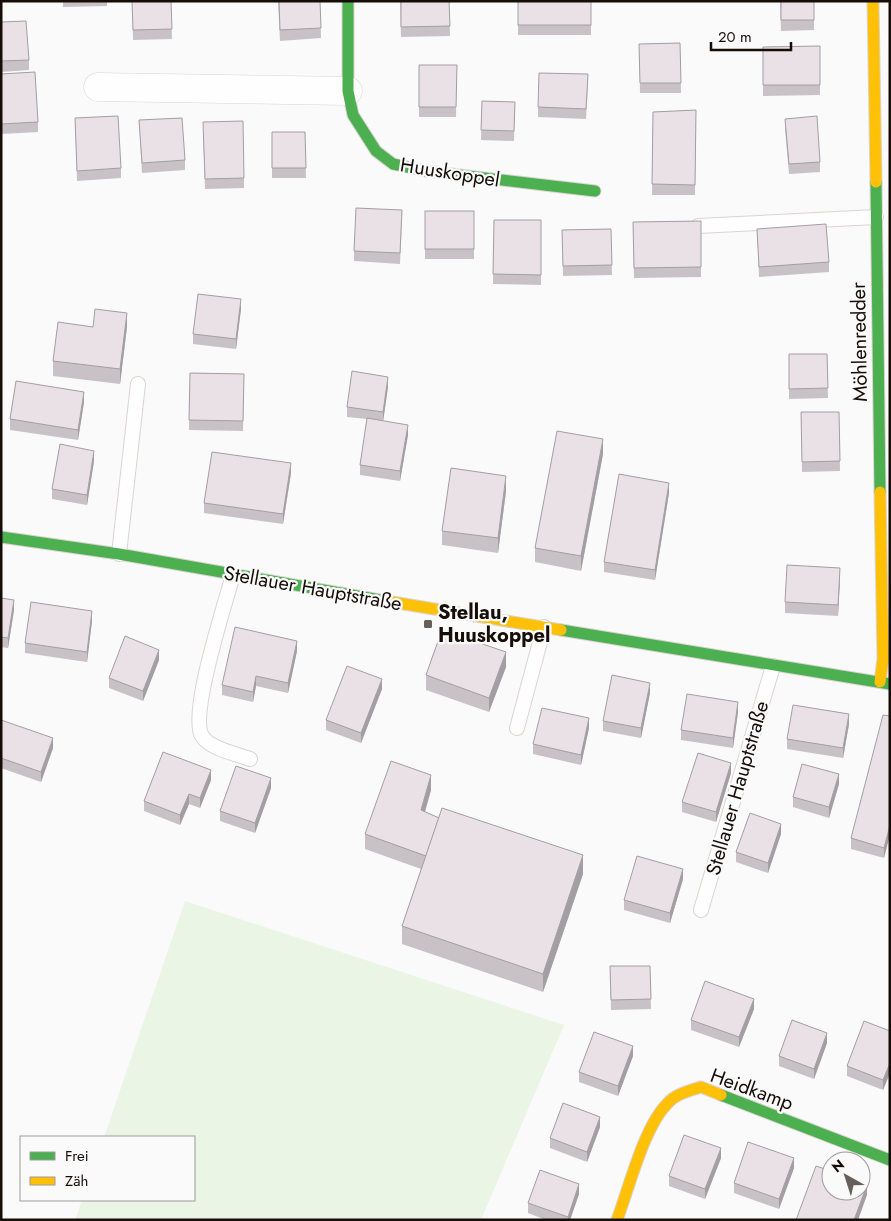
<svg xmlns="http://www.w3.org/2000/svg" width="891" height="1221" font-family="Jost,sans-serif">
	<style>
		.grass { fill: #ebf5e6 }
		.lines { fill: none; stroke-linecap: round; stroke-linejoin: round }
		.lane-casing { stroke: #dad4d1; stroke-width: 16 }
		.street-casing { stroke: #dad4d1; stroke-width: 29 }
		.fast-casing { stroke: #dad4d1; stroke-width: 13 }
		.slow-casing { stroke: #dad4d1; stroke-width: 13 }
		.lane { stroke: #fefefe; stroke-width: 14 }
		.street { stroke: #fefefe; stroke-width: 28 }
		.fast { stroke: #4caf50; stroke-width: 11 }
		.slow { stroke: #ffc107; stroke-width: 11 }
		.wall { fill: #c8c2c6 }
		.shaded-wall { fill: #a39ea1 }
		.building { fill: #e9e1e6; stroke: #a39ea1 }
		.poi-dot { fill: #66605d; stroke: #fafafa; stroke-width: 2 }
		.labels { text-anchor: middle; stroke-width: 4.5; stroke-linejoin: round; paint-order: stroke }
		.street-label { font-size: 20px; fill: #160d08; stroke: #fafafa }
		.poi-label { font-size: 20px; font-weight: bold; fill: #160d08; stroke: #fafafa; text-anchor: start }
	</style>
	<rect width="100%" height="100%" fill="#fafafa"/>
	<polygon class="grass" points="185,901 564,1025 481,1220 75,1220 82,1200 194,1200 194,1137 104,1137"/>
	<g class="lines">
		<g class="lane-casing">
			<g id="lane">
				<polyline points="698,226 876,217"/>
				<polyline points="119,554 138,384"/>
				<path d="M233,575C225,604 189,714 202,736C210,749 237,754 250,759"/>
				<polyline points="517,728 544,627"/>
				<polyline points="701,910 773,666"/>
			</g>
		</g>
		<g class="street-casing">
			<polyline id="street" points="98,87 348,91"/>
		</g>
		<g class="fast-casing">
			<g id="fast">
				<polyline points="348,1 348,91 353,115 376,151 393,164 426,171 595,191"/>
				<polyline points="876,182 880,492"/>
				<polyline points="1,537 119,554 386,601"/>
				<polyline points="561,630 890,684"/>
				<polyline points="721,1095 890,1160"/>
			</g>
		</g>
		<g class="slow-casing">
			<g id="slow">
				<polyline points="873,1 876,182"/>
				<polyline points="386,601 561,630"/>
				<polyline points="880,682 883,659 880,492"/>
				<path d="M617,1220C629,1188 644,1127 667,1104C675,1094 689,1091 701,1087L721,1095"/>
			</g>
		</g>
		<use href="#lane" class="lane"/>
		<use href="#street" class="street"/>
		<use href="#fast" class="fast"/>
		<use href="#slow" class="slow"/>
	</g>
	<g class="wall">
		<polygon points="63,1 107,1 107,6 63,7"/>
		<polygon points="132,1 171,1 172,39 133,40"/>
		<polygon points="278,1 320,1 321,38 280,41"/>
		<polygon points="400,1 449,1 450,36 401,37"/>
		<polygon points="518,1 591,25 591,35 518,35"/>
		<polygon points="780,1 814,1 814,30 781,31"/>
		<polygon points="1,22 29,60 29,70 1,72"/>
		<polygon points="680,43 681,93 640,93 639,44"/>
		<polygon points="820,46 820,95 763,96 763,47"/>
		<polygon points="419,65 457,65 456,117 419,117"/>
		<polygon points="1,74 38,122 38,132 1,134"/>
		<polygon points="588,85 586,119 538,117 538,107"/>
		<polygon points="482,101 515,102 514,141 481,140"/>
		<polygon points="696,110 695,195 652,195 653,112"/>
		<polygon points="75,118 121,168 121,178 77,181"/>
		<polygon points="785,119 820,162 820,172 789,174 785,129"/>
		<polygon points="139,120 185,160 185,170 142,173"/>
		<polygon points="203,132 244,178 244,188 205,189"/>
		<polygon points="272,132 305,132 306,178 272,178"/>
		<rect x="425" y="211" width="49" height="48"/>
		<polygon points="402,220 400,264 354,261 354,251"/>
		<polygon points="494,220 541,220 541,285 493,284"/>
		<polygon points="701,221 701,277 634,278 633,222"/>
		<polygon points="611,229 612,275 563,276 562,230"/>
		<polygon points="757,229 829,262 829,272 759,277"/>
		<polygon points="241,309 236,349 193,344 193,334"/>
		<polygon points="93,327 127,327 120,384 53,376 53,361"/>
		<polygon points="789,354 827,354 828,398 789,399"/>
		<polygon points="190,373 244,374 243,431 189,430"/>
		<polygon points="388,387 383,421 408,435 400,481 360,475 360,465 367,419 347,417 347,407"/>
		<polygon points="84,402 78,440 10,430 10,419"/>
		<polygon points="801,412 839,412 840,471 802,472"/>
		<polygon points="603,454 581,571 535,562 535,548"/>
		<polygon points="94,461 87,505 52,499 52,489"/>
		<polygon points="291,473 283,524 204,513 204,503"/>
		<polygon points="506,491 498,553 442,545 442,531"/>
		<polygon points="669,493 655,580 604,572 604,562"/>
		<polygon points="840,578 838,616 785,613 785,602"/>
		<polygon points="1,598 14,610 8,648 1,647"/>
		<polygon points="92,621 87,662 25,653 25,643"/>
		<polygon points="297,651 288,693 256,686 253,702 222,695 222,685"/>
		<polygon points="159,660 143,701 109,688 109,678"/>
		<polygon points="506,667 489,712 426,690 426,675"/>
		<polygon points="382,689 361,743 326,730 326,720"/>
		<polygon points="650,693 641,738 603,731 603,721"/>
		<polygon points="738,712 733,748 681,740 681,730"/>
		<polygon points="890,716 884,858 851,849 851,838"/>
		<polygon points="1,720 53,748 41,782 1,768"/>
		<polygon points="849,724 843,758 787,749 787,739"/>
		<polygon points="589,728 581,765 533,754 533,744"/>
		<polygon points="731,773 716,822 682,812 682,802"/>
		<polygon points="211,780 200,808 189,804 180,825 144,811 144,801"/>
		<polygon points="839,784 829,818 793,807 793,797"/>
		<polygon points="271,788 255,833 220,821 220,811"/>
		<polygon points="431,790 425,812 583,874 543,992 402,944 402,926 421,869 365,849 365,834"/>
		<polygon points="781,834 768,873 736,862 736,852"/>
		<polygon points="683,879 670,923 624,910 624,900"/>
		<polygon points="610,966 650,966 651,1009 611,1010"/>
		<polygon points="754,1009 739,1047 691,1030 691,1020"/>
		<polygon points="890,1031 890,1073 883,1090 847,1076 847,1066"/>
		<polygon points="827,1043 814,1079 779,1066 779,1056"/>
		<polygon points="633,1056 618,1096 579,1082 579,1072"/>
		<polygon points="600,1127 587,1162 550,1148 550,1138"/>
		<polygon points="721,1158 705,1199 669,1186 669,1176"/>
		<polygon points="794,1168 779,1209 734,1193 734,1183"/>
		<polygon points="579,1194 570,1220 546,1220 528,1213 528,1203"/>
	</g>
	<g class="shaded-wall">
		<polygon points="241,299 241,309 236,349 236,339"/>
		<polygon points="127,313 127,327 120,384 120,369"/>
		<polygon points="388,377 388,387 383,422 383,412"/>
		<polygon points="84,392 84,402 78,440 78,430"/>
		<polygon points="408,425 408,435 400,481 400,471"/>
		<polygon points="603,439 603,454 581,571 581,556"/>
		<polygon points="94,451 94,461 87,505 87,495"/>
		<polygon points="291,463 291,473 283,524 283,514"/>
		<polygon points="506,476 506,491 498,553 498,538"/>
		<polygon points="669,483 669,493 655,580 655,570"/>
		<polygon points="840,568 840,578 838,616 838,605"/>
		<polygon points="14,600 14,610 8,648 8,638"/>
		<polygon points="92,611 92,621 87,662 87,652"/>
		<polygon points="297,641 297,651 288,693 288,683"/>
		<polygon points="159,650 159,660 143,701 143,691"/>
		<polygon points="506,652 506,667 489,712 489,698"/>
		<polygon points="256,676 256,686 253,702 253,692"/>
		<polygon points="382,679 382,689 361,743 361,733"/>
		<polygon points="650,683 650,693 641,738 641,728"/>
		<polygon points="738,702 738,712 733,748 733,738"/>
		<polygon points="849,714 849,724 843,758 843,748"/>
		<polygon points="589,718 589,728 581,765 581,755"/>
		<polygon points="53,738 53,748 41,782 41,772"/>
		<polygon points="731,763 731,773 716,822 716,812"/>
		<polygon points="211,770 211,780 200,808 200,798"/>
		<polygon points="839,774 839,784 829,818 829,807"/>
		<polygon points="431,775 431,790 421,825 421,810"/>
		<polygon points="271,778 271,788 255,833 255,823"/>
		<polygon points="189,794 189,804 180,825 180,815"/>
		<polygon points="781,824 781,834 768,873 768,863"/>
		<polygon points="890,825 890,835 884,858 884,848"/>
		<polygon points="583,855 583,874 543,992 543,974"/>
		<polygon points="683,869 683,879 670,923 670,913"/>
		<polygon points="754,999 754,1009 739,1047 739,1037"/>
		<polygon points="827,1033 827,1043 814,1079 814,1069"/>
		<polygon points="633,1046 633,1056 618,1096 618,1086"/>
		<polygon points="890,1063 890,1073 883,1090 883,1080"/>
		<polygon points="600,1117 600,1127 587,1162 587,1152"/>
		<polygon points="721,1148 721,1158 705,1199 705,1189"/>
		<polygon points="794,1158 794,1168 779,1209 779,1199"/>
		<polygon points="579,1184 579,1194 570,1220 568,1220 568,1217"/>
		<polygon points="867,1185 867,1195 858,1220 854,1220"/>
	</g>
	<g class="building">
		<polygon points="132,1 171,1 172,29 133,30"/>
		<polygon points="279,1 320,1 321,28 280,30"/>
		<polygon points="401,1 449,1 450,26 401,27"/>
		<rect x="518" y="1" width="73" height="24"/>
		<rect x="781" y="1" width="33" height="19"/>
		<polygon points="26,21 29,60 1,61 1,22"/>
		<polygon points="680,43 681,83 640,83 639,44"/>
		<polygon points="820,46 820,85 763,85 763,47"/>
		<polygon points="419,65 457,65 456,107 419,107"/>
		<polygon points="35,72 38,122 1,124 1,74"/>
		<polygon points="539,73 588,74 586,109 538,107"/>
		<polygon points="482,101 515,102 514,131 481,130"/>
		<polygon points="696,110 695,185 652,184 653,112"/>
		<polygon points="118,116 121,168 77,171 75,118"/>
		<polygon points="817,116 820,162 789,164 785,119"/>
		<polygon points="182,118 185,160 142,163 139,120"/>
		<polygon points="243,121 244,178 205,179 203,122"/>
		<polygon points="272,132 305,132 306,168 272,168"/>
		<polygon points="356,208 402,210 400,253 354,251"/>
		<rect x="425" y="211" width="49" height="38"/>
		<polygon points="494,220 541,220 541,275 493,274"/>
		<polygon points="701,221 701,267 634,268 633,222"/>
		<polygon points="826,224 829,262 759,267 757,229"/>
		<polygon points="611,229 612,265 563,266 562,230"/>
		<polygon points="198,294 241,299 236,339 193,334"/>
		<polygon points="95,309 127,313 120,369 53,361 58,322 93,327"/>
		<polygon points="789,354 827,354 828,388 789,389"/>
		<polygon points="352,371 388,377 383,412 347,407"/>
		<polygon points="190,373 244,374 243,421 189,420"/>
		<polygon points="16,381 84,392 78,430 10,419"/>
		<polygon points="801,412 839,412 840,461 802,462"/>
		<polygon points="367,418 408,425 400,471 360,465"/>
		<polygon points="557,431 603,439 581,556 535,548"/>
		<polygon points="60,444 94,451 87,495 52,489"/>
		<polygon points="212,452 291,463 283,514 204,503"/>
		<polygon points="451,468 506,476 498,538 442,531"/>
		<polygon points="619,474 669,483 655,570 604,562"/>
		<polygon points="787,565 840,568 838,605 785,602"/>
		<polygon points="1,598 14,600 8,638 1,637"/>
		<polygon points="31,602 92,611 87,652 25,643"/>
		<polygon points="235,627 297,641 288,683 256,676 253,692 222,685"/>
		<polygon points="442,630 506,652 489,698 426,675"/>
		<polygon points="125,636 159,650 143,691 109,678"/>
		<polygon points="347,666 382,679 361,733 326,720"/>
		<polygon points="612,675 650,683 641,728 603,721"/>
		<polygon points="687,694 738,702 733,738 681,730"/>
		<polygon points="793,705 849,714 843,748 787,739"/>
		<polygon points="542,708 589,718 581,755 533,744"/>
		<polygon points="883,715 890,716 890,825 884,848 851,838"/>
		<polygon points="1,720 53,738 41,772 1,758"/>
		<polygon points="163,752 211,770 200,798 189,794 180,815 144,801"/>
		<polygon points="698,753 731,763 716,812 682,802"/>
		<polygon points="391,761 431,775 421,810 439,818 426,856 365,834"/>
		<polygon points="802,764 839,774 829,807 793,797"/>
		<polygon points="236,766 271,778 255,823 220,811"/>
		<polygon points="442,808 583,855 543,974 402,926"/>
		<polygon points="750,813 781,824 768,863 736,852"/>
		<polygon points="637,856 683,869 670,913 624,900"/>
		<polygon points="610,966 650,966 651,999 611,1000"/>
		<polygon points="705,981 754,999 739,1037 691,1020"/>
		<polygon points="792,1020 827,1033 814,1069 779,1056"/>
		<polygon points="864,1021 890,1031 890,1063 883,1080 847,1066"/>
		<polygon points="594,1032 633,1046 618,1086 579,1072"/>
		<polygon points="563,1103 600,1117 587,1152 550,1138"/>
		<polygon points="684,1135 721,1148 705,1189 669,1176"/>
		<polygon points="748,1142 794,1158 779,1199 734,1183"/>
		<polygon points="816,1166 831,1171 831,1191 861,1191 861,1182 867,1185 854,1220 796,1220"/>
		<polygon points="540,1170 579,1184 568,1217 528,1203"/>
	</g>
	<rect class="poi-dot" x="423" y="619" width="10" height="10" rx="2.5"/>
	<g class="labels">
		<g class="street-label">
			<text transform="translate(450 172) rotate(9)" y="7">Huuskoppel</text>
			<text transform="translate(859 342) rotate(-91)" y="7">Möhlenredder</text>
			<text transform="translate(313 588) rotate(10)" y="7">Stellauer Hauptstraße</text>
			<text transform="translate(737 788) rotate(-74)" y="7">Stellauer Hauptstraße</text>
			<text transform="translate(752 1089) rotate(20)" y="7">Heidkamp</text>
		</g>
		<g class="poi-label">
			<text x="438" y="619">Stellau,<tspan x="438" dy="23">Huuskoppel</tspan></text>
		</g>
	</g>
	<rect width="891" height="1221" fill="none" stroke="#160d08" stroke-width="5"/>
	<rect x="20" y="1136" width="175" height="65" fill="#fafafa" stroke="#9f9b99"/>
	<rect x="30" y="1152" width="25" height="8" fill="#4caf50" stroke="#9f9b99"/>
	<text x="65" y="1161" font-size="15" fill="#160d08">Frei</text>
	<rect x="30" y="1177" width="25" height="8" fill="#ffc107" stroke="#9f9b99"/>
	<text x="65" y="1186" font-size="15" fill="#160d08">Zäh</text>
	<g transform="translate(846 1176) rotate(321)"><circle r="24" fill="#fafafa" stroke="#9f9b99"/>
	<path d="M0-4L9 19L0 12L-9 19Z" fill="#66605d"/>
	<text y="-8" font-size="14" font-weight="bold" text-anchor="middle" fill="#160d08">N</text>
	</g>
	<path d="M711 42v8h80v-8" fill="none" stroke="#160d08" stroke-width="2.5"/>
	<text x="718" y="42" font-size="15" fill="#160d08" stroke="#fafafa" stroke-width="4" paint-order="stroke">20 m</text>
</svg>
